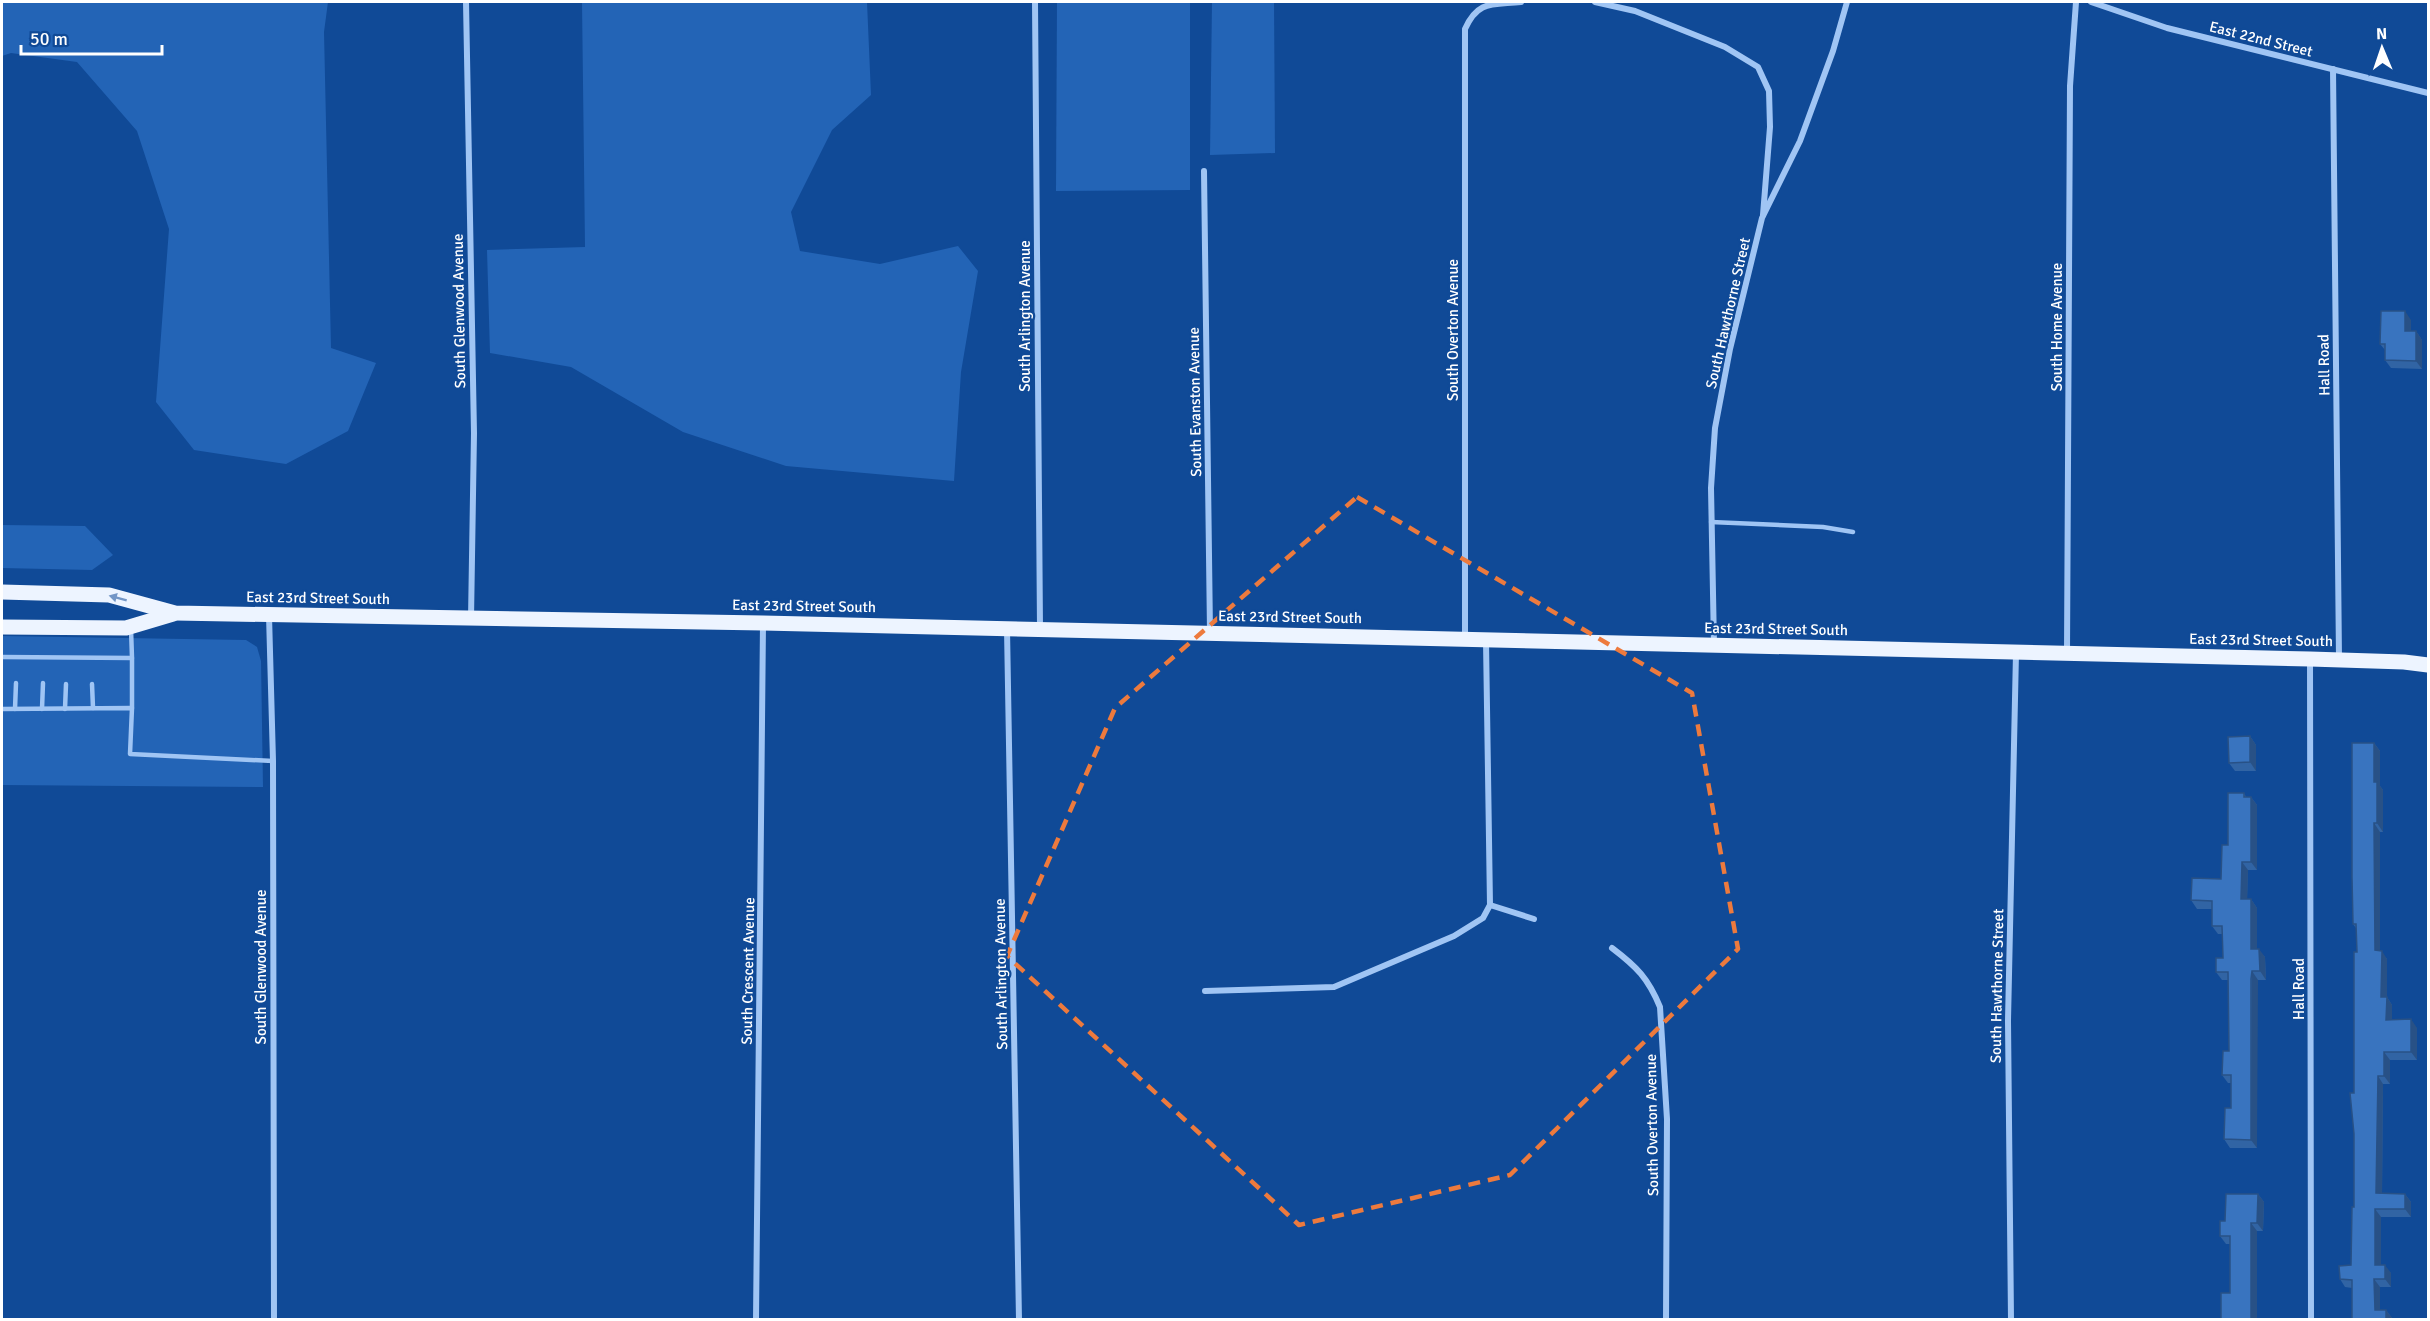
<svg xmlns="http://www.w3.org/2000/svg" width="2430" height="1321" font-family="Signika,sans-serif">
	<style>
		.green { fill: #2364b6 }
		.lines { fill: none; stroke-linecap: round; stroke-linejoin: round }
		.lane { stroke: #a0c5f4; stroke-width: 4.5 }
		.street { stroke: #a0c5f4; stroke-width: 6 }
		.primary { stroke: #edf4ff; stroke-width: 15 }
		.wall { fill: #3164a4 }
		.shaded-wall { fill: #285186 }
		.building { fill: #3974bf; stroke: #285186; stroke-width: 1.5 }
		.oneway { fill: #7396c6 }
		.marked { fill: none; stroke: #ed7a3d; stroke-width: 4.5; stroke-dasharray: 12 8; stroke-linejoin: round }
		.labels { text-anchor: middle; stroke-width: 4.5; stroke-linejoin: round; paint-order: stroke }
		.street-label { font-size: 15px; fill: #fff; stroke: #104a97 }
	</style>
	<rect width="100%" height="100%" fill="#104a97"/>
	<g class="green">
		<polygon points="2,2 328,2 324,32 331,348 376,363 348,431 286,464 194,450 156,402 169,229 137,131 77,62 11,53 2,56"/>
		<polygon points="582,2 867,2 871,95 832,130 791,212 800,251 880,264 958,246 978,271 961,372 954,481 786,466 683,432 571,367 490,353 487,250 585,247"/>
		<polygon points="1057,2 1190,2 1190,190 1056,191"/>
		<polygon points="1212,2 1274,2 1275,153 1210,155"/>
		<polygon points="2,525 85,526 113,555 92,570 2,568"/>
		<polygon points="2,636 246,640 257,647 261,661 263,787 2,785"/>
	</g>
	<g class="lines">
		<g class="lane">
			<polyline points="1711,522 1823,527 1853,532"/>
			<polyline points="131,629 132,658"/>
			<polyline points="2,657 132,658 132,708"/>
			<polyline points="92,684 93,708"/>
			<polyline points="2,709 132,708 130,754 273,761"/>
			<polyline points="15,709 16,683"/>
			<polyline points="42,709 43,683"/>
			<polyline points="65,709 66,684"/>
		</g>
		<g class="street">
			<polyline points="466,2 474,433 471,619"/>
			<polyline points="1035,2 1040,628"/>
			<polyline points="1595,2 1635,11 1725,47 1758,67 1769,91 1770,127 1763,215"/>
			<polyline points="2091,2 2167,28 2428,93"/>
			<polyline points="2333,69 2339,659"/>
			<polyline points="1204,171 1210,632"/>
			<polyline points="269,615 273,761 274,1320"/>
			<polyline points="1007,629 1019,1320"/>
			<path d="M1465,639V29C1478,0 1492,5 1521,2"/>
			<polyline points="1714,645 1711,488 1715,428 1730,349 1762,218 1800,141 1833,51 1847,2"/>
			<polyline points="2067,652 2070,86 2076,2"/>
			<polyline points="2310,660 2311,1320"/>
			<polyline points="1490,905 1534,919"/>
			<path d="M1612,948C1637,967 1648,978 1660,1007L1667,1119L1666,1320"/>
			<polyline points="1205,991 1334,987 1454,936 1483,918 1490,905 1486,641"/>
			<polyline points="756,1320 763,623"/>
			<polyline points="2011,1320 2008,1021 2016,653"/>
		</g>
		<g class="primary">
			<polyline points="2,592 109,595 175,613 763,623 2310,659 2404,662 2428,665"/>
			<polyline points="2,627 126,628 173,614"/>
		</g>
	</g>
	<g class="wall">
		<polygon points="2411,320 2411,331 2416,331 2422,340 2422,369 2391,368 2385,360 2385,350 2380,344"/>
		<polygon points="2250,736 2256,745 2256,771 2235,771 2229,763"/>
		<polygon points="2374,743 2380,751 2380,786 2383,790 2383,832 2380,832 2380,951 2387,959 2387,997 2392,1005 2392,1020 2417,1028 2417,1060 2390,1060 2390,1084 2383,1084 2382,1193 2405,1194 2411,1202 2411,1217 2381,1217 2381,1265 2391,1273 2391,1287 2380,1287 2380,1310 2386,1310 2392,1318 2392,1320 2352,1288 2345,1287 2340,1279 2351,1265 2354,1207 2354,1093 2357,952 2356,928 2353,924"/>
		<polygon points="2244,793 2246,797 2251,797 2257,805 2257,870 2248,870 2247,899 2251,899 2257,908 2257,949 2265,957 2266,980 2258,980 2257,987 2257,1148 2230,1148 2224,1139 2231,1108 2231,1083 2228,1083 2222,1075 2229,1051 2229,980 2222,980 2216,972 2223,958 2222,934 2218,934 2212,926 2212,909 2197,909 2191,900 2221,879"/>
		<polygon points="2258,1194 2264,1202 2263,1231 2257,1231 2230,1293 2230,1244 2226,1244 2220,1236 2225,1221"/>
	</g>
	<g class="shaded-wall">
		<polygon points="2405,311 2411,320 2411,339 2405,331"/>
		<polygon points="2416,331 2422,340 2422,369 2416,361"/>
		<polygon points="2250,736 2256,745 2256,771 2250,762"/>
		<polygon points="2374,743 2380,751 2380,786 2383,790 2383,832 2377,823 2374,782"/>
		<polygon points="2251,797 2257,805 2257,870 2251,862"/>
		<polygon points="2374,823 2380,832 2380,959 2375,950"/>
		<polygon points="2242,862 2248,870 2247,908 2241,899"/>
		<polygon points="2251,899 2257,908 2257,957 2251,949"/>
		<polygon points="2259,949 2265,957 2266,980 2260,971"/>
		<polygon points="2382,951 2387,959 2387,997 2392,1005 2392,1028 2386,1020 2381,997"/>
		<polygon points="2252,971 2258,980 2257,1148 2251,1140"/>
		<polygon points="2411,1019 2417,1028 2417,1060 2411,1052"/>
		<polygon points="2384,1052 2390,1060 2390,1084 2384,1076"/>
		<polygon points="2378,1076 2383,1084 2382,1202 2376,1193"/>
		<polygon points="2258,1194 2264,1202 2263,1231 2257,1223"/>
		<polygon points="2405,1194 2411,1202 2411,1217 2405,1209"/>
		<polygon points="2375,1209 2381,1217 2381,1273 2375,1265"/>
		<polygon points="2251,1223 2257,1231 2257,1320 2251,1320"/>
		<polygon points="2385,1265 2391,1273 2391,1287 2385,1279"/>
		<polygon points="2374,1279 2380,1287 2380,1318 2375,1310"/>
		<polygon points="2386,1310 2392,1318 2392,1320 2386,1320"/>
	</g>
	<g class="building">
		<polygon points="2381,311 2405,311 2405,331 2416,331 2416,361 2385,360 2385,344 2380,344"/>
		<polygon points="2250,736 2250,762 2229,763 2228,737"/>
		<polygon points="2352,743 2374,743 2374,782 2377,782 2377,823 2374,823 2375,950 2382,951 2381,997 2387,997 2386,1020 2411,1019 2411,1052 2384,1052 2384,1076 2378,1076 2376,1193 2405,1194 2405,1209 2375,1209 2375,1265 2385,1265 2385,1279 2374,1279 2375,1310 2386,1310 2386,1320 2352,1320 2352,1280 2340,1279 2339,1266 2351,1265 2352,1207 2354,1207 2354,1134 2350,1093 2354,1093 2354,952 2357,952 2356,924 2353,924 2352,877"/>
		<polygon points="2228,793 2244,793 2244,797 2251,797 2251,862 2242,862 2241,899 2251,899 2251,949 2259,949 2260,971 2252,971 2251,979 2251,1140 2224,1139 2225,1108 2231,1108 2231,1075 2222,1075 2223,1051 2229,1051 2228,972 2216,972 2216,958 2223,958 2222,926 2212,926 2212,901 2191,900 2192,878 2221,879 2222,845 2228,845"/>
		<polygon points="2226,1194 2258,1194 2257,1223 2251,1223 2251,1320 2221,1320 2221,1293 2230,1293 2230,1236 2220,1236 2220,1221 2225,1221"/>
	</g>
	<defs><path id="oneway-solid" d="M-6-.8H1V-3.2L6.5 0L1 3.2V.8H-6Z" transform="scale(1.5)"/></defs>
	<use class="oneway" href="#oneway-solid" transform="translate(118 598) rotate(-165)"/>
	<path class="marked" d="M1357,497L1692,693L1738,949L1510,1175L1299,1225L1007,956L1115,708Z"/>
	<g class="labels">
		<g class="street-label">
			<text transform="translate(2261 39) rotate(14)" y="5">East 22nd Street</text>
			<text transform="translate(459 311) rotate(-91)" y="5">South Glenwood Avenue</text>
			<text transform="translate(1728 313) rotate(-77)" y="5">South Hawthorne Street</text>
			<text transform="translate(1025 316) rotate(-90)" y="5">South Arlington Avenue</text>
			<text transform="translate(2057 327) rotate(-90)" y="5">South Home Avenue</text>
			<text transform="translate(1453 330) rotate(-90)" y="5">South Overton Avenue</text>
			<text transform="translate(2324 365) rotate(-91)" y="5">Hall Road</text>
			<text transform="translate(1195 402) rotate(-91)" y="5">South Evanston Avenue</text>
			<text transform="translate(318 598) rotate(1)" y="5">East 23rd Street South</text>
			<text transform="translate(804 606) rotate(1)" y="5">East 23rd Street South</text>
			<text transform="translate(1290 617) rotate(1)" y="5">East 23rd Street South</text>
			<text transform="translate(1776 629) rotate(1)" y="5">East 23rd Street South</text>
			<text transform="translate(2261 640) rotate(1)" y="5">East 23rd Street South</text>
			<text transform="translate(261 967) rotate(-90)" y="5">South Glenwood Avenue</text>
			<text transform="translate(748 971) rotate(-89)" y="5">South Crescent Avenue</text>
			<text transform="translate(1001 974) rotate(-91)" y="5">South Arlington Avenue</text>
			<text transform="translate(1997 986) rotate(-89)" y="5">South Hawthorne Street</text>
			<text transform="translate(2299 989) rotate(-90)" y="5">Hall Road</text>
			<text transform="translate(1652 1125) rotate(-91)" y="5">South Overton Avenue</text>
		</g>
	</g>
	<rect width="2430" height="1321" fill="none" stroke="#ffffff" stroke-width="6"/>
	<g transform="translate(2382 48) rotate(358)" stroke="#104a97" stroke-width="4.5" paint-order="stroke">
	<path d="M0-4.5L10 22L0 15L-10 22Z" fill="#ffffff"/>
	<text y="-9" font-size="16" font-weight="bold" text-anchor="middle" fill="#ffffff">N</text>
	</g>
	<path d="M21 45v9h141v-9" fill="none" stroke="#ffffff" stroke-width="3"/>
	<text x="30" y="45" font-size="18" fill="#ffffff" stroke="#104a97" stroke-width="4.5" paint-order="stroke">50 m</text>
</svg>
